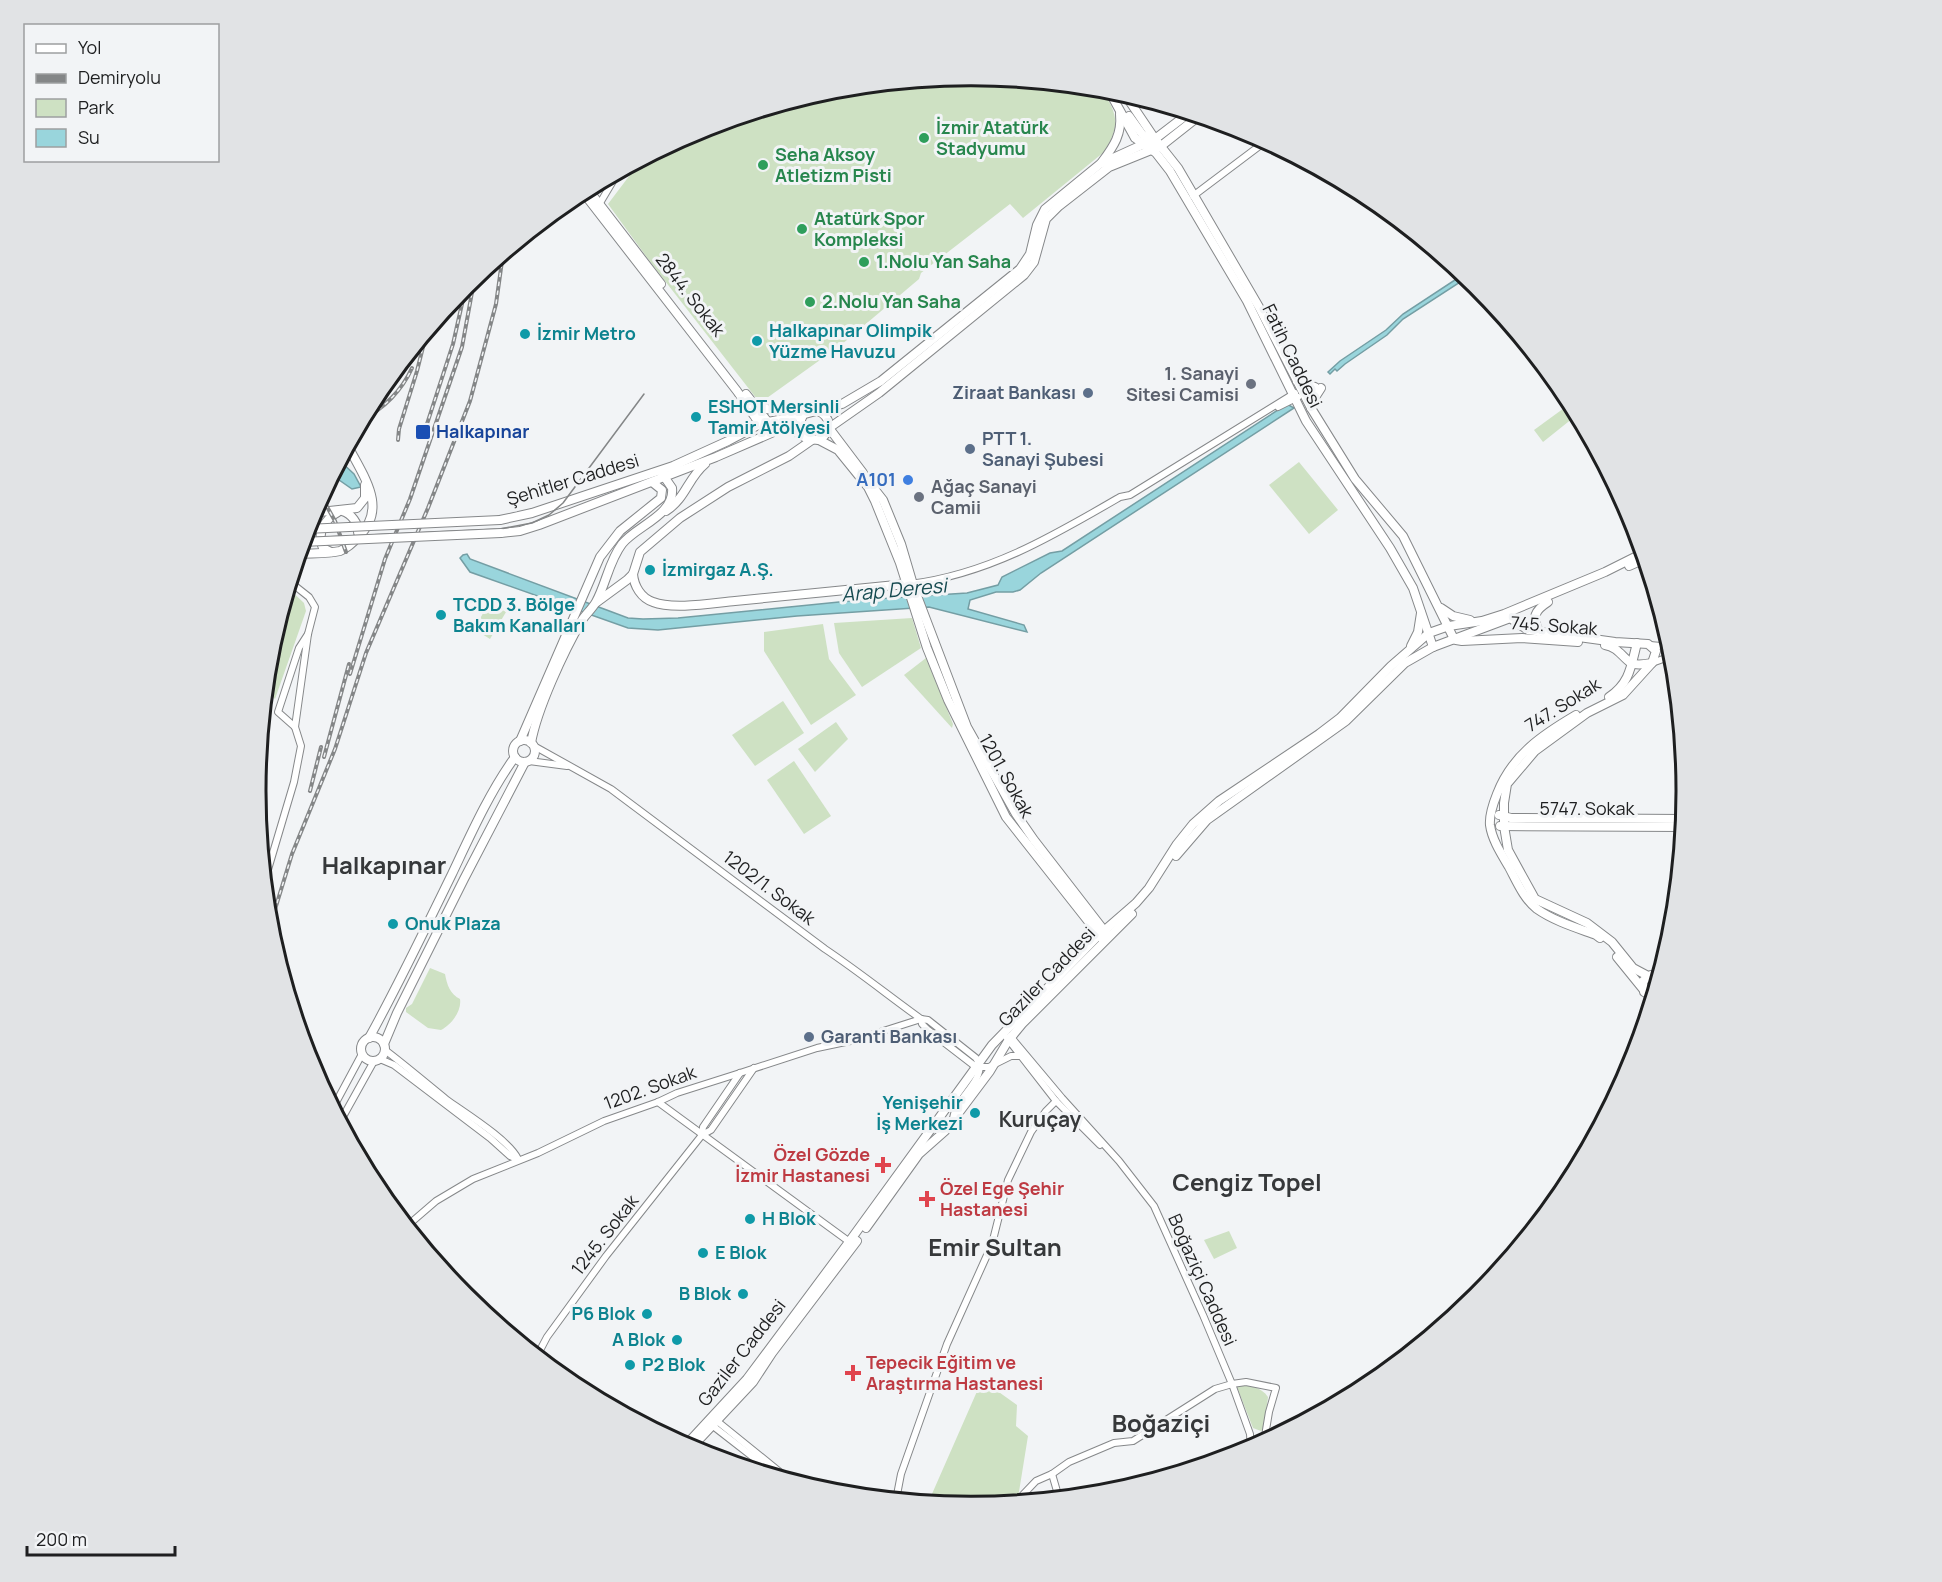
<svg xmlns="http://www.w3.org/2000/svg" width="1942" height="1582" font-family="Manrope,sans-serif">
	<style>
		.green { fill: #cee1c3 }
		.water { fill: #99d5dc; stroke: #749ea4; stroke-width: 1.5 }
		.lines { fill: none; stroke-linecap: round; stroke-linejoin: round }
		.minor-casing { stroke: #86888a; stroke-width: 8 }
		.major-casing { stroke: #86888a; stroke-width: 10 }
		.minor { stroke: #fff; stroke-width: 6 }
		.major { stroke: #fff; stroke-width: 8 }
		.tram { stroke: #848687; stroke-width: 1.5 }
		.rail-casing { stroke: #848687; stroke-width: 4 }
		.rail { stroke: #f2f4f6; stroke-width: 1.5; stroke-dasharray: 4.5; stroke-linecap: butt }
		.major-bridge-casing { stroke: #86888a; stroke-width: 10; stroke-linecap: butt }
		.major-bridge { stroke: #fff; stroke-width: 8 }
		.leisure-dot { fill: #2e9e5b; stroke: #f2f4f6; stroke-width: 2 }
		.culture-dot { fill: #0f9aa8; stroke: #f2f4f6; stroke-width: 2 }
		.worship-dot { fill: #6b7280; stroke: #f2f4f6; stroke-width: 2 }
		.service-dot { fill: #5c6f8a; stroke: #f2f4f6; stroke-width: 2 }
		.transit-dot { fill: #1a4fb4; stroke: #f2f4f6; stroke-width: 2 }
		.shop-dot { fill: #3f7fe0; stroke: #f2f4f6; stroke-width: 2 }
		.health-dot { fill: #e0444e; stroke: #f2f4f6; stroke-width: 2 }
		.labels { text-anchor: middle; stroke-width: 6; stroke-linejoin: round; paint-order: stroke }
		.leisure-label { font-size: 18px; font-weight: bold; fill: #27864d; stroke: #f2f4f6; text-anchor: start }
		.street-label { font-size: 18px; fill: #1e1f20; stroke: #f2f4f6 }
		.culture-label { font-size: 18px; font-weight: bold; fill: #0d838f; stroke: #f2f4f6; text-anchor: start }
		.worship-label { font-size: 18px; font-weight: bold; fill: #5b616d; stroke: #f2f4f6; text-anchor: end }
		.service-label { font-size: 18px; font-weight: bold; fill: #4e5e75; stroke: #f2f4f6; text-anchor: start }
		.transit-label { font-size: 18px; font-weight: bold; fill: #164399; stroke: #f2f4f6; text-anchor: start }
		.shop-label { font-size: 18px; font-weight: bold; fill: #366cbe; stroke: #f2f4f6; text-anchor: end }
		.health-label { font-size: 18px; font-weight: bold; fill: #be3a42; stroke: #f2f4f6; text-anchor: start }
		.water-label { font-size: 20px; font-style: italic; fill: #154a50; stroke: #f2f4f6 }
		.quarter-label { font-size: 21px; font-weight: bold; fill: #36383a; stroke: #f2f4f6 }
		.district-label { font-size: 24px; font-weight: bold; fill: #36383a; stroke: #f2f4f6 }
		.rim { fill: none; stroke: #1e1f20; stroke-width: 3 }
	</style>
	<rect width="100%" height="100%" fill="#f2f4f6"/>
	<g class="green">
		<path d="M971,75L1100,88C1118,113 1121,125 1104,152L1023,218L1010,204L921,273L919,279L841,345L760,403L651,263L608,204L642,159L697,129L832,89Z"/>
		<polygon points="1571,403 1578,414 1543,442 1534,430"/>
		<polygon points="1299,462 1338,510 1309,534 1269,485"/>
		<polygon points="288,588 304,603 306,611 275,699 265,688 269,651"/>
		<polygon points="489,603 506,612 490,639 474,629"/>
		<polygon points="912,618 921,648 862,687 839,653 834,623"/>
		<polygon points="823,624 829,659 856,695 811,725 764,651 764,632"/>
		<polygon points="926,658 953,724 952,728 904,675"/>
		<polygon points="783,701 804,733 755,766 732,735"/>
		<polygon points="836,722 848,739 815,772 798,749"/>
		<polygon points="794,761 831,816 804,834 767,780"/>
		<path d="M430,968L445,974C447,985 450,994 460,999C462,1011 451,1025 441,1030L428,1028L406,1012V1008L412,1004Z"/>
		<polygon points="1229,1231 1237,1248 1214,1259 1204,1240"/>
		<polygon points="982,1380 1017,1405 1016,1426 1028,1436 1018,1498 1015,1503 971,1507 928,1503"/>
		<path d="M1239,1384C1250,1385 1261,1387 1268,1397L1264,1427L1261,1431L1253,1428L1237,1387Z"/>
	</g>
	<g class="water">
		<polygon points="1464,274 1468,277 1403,319 1387,335 1345,364 1337,371 1335,369 1330,374 1328,372 1340,361 1386,330 1403,314"/>
		<polygon points="1287,404 1294,408 1041,573 1020,590 1013,592 996,592 970,600 968,609 1024,625 1027,632 929,607 797,616 658,630 628,628 470,572 460,558 463,555 467,554 470,559 604,609 628,618 643,619 678,618 859,600 967,593 998,585 1002,577 1050,553 1062,551"/>
		<polygon points="340,461 354,474 361,487 352,489 332,475"/>
	</g>
	<g class="lines">
		<g class="minor-casing">
			<g id="minor">
				<polyline points="1193,196 1266,141"/>
				<polyline points="600,203 619,171"/>
				<polyline points="1278,407 1298,397"/>
				<polyline points="290,582 309,597 315,607 308,634 295,727"/>
				<path d="M910,584C989,574 1053,536 1120,497L1130,495L1295,393"/>
				<polyline points="1650,645 1672,647"/>
				<polyline points="1652,663 1674,655"/>
				<path d="M534,746L611,789L825,949C858,971 889,996 921,1019L928,1020L976,1058L980,1065C980,1085 955,1099 953,1119"/>
				<polyline points="529,761 567,766"/>
				<polyline points="264,883 294,782 301,746 295,727 278,712 299,648 308,634"/>
				<polyline points="921,1019 922,1024 928,1030 976,1067 989,1067 1011,1056 1021,1056"/>
				<polyline points="1010,1036 1062,1098 1119,1161 1154,1206 1203,1315 1232,1384 1250,1434 1251,1449"/>
				<polyline points="1007,1038 1056,1101 1100,1145"/>
				<path d="M385,1050C406,1066 426,1083 447,1100C465,1113 509,1140 518,1159"/>
				<polyline points="380,1059 394,1065 490,1138 510,1156 517,1159"/>
				<polyline points="658,1102 851,1243"/>
				<polyline points="333,1108 362,1054"/>
				<polyline points="1040,1119 1053,1121 1074,1122"/>
				<polyline points="340,1122 374,1061"/>
				<polyline points="702,1135 703,1127 740,1073"/>
				<polyline points="407,1226 436,1201 473,1179 538,1153 604,1121 658,1102 677,1093 740,1073 817,1048 855,1040 921,1019"/>
				<polyline points="537,1356 547,1337 606,1256 702,1135 711,1130 754,1068"/>
				<polyline points="717,1421 791,1481"/>
				<polyline points="713,1426 780,1478"/>
				<polyline points="1052,1474 1059,1498"/>
				<polyline points="896,1500 901,1474 947,1344 992,1244 1008,1180 1031,1132 1046,1111 1056,1101"/>
				<polyline points="1015,1503 1036,1481 1052,1474 1069,1462 1114,1443 1133,1441 1215,1389 1232,1384 1246,1382 1276,1388 1269,1412 1264,1442"/>
			</g>
		</g>
		<g class="major-casing">
			<g id="major">
				<polyline points="1108,89 1135,138 1156,153 1170,171 1247,301 1306,421 1390,548 1413,588 1433,647"/>
				<polyline points="1124,93 1155,139 1178,168 1259,307 1311,408 1355,479 1403,536 1454,639"/>
				<polyline points="1129,116 1142,134 1152,142"/>
				<path d="M1102,162C1114,146 1122,134 1120,114"/>
				<polyline points="587,188 661,284"/>
				<polyline points="582,191 737,391 757,420 764,425"/>
				<polyline points="1297,381 1315,387"/>
				<polyline points="746,394 768,422"/>
				<polyline points="755,404 767,409 803,415 799,425 803,435"/>
				<polyline points="1311,408 1312,402 1321,388"/>
				<polyline points="829,428 863,473"/>
				<polyline points="829,428 879,393 1024,275 1034,262 1046,219 1059,206 1109,167 1161,146 1199,116"/>
				<polyline points="819,440 838,450 868,487 875,501 900,563 927,648 948,700 1006,817 1103,940"/>
				<polyline points="872,486 883,500 901,544 914,588 967,727 1016,814 1034,840 1106,933"/>
				<path d="M342,511C352,514 358,523 358,532"/>
				<path d="M666,511C686,498 688,478 705,464"/>
				<polyline points="311,513 357,508 365,498 365,485"/>
				<polyline points="500,520 532,513 673,466 728,441 762,423 794,417 842,404 881,381 1020,269 1030,254 1037,225 1045,209 1100,164 1155,139 1189,113"/>
				<path d="M501,533L520,531L539,525L716,457L776,431L793,430L807,439L819,440C832,432 832,417 818,411"/>
				<path d="M331,552L323,548C316,533 325,519 338,512"/>
				<path d="M298,554C311,553 327,554 340,551C347,548 353,543 358,537C389,508 363,476 348,446"/>
				<polyline points="1629,566 1645,559"/>
				<path d="M633,574C634,586 641,598 653,602C673,610 713,603 735,601C792,595 849,590 906,584"/>
				<polyline points="597,602 627,580 633,574 640,552 680,518 728,487 789,456 812,440"/>
				<polyline points="1441,608 1453,616 1470,620"/>
				<polyline points="1507,616 1528,630 1615,642 1648,644 1656,651 1652,663 1623,695 1587,713 1535,751 1507,784 1504,803 1504,826 1508,850 1535,899 1587,923 1612,942 1633,968 1648,976"/>
				<path d="M1539,632C1532,617 1534,611 1548,602"/>
				<polyline points="1456,640 1462,641 1522,638 1578,642"/>
				<path d="M1605,645C1618,647 1622,657 1631,663C1637,666 1646,664 1652,663"/>
				<polyline points="1411,646 1418,632 1421,613"/>
				<path d="M1609,697C1630,683 1631,666 1637,643"/>
				<path d="M1576,715C1542,735 1512,755 1497,794C1493,804 1489,815 1490,825C1492,840 1502,855 1509,867C1517,882 1524,899 1537,909C1554,921 1577,928 1596,935L1600,938"/>
				<circle cx="524" cy="751" r="11"/>
				<polyline points="520,741 600,557 620,531 661,498 662,490 652,482"/>
				<path d="M531,743C537,709 564,651 582,620C586,614 592,609 596,602C606,584 609,561 622,544C636,526 675,515 672,488L663,475"/>
				<polyline points="1499,815 1511,818 1684,819"/>
				<polyline points="1500,826 1683,827"/>
				<polyline points="1176,856 1207,820 1346,721 1405,663 1433,647 1513,617"/>
				<polyline points="1617,957 1643,989"/>
				<polyline points="1653,997 1644,992 1643,981 1651,975 1660,976"/>
				<circle cx="373" cy="1049" r="12"/>
				<path d="M369,1038C399,984 425,929 452,874C470,836 490,791 515,757"/>
				<polyline points="384,1044 397,1013 464,879 525,762"/>
				<polyline points="1634,1055 1636,1055"/>
				<polyline points="866,1228 919,1154 945,1131 990,1071 1008,1041 1022,1024 1132,914"/>
				<polyline points="685,1446 747,1379 849,1242 992,1045 1098,936 1136,903 1149,888 1177,844 1193,824 1219,801 1319,734 1340,718 1391,666 1429,633 1449,626 1482,621 1504,614 1605,572 1643,553"/>
				<polyline points="693,1446 753,1382 772,1353 857,1241"/>
			</g>
		</g>
		<use href="#minor" class="minor"/>
		<use href="#major" class="major"/>
		<polyline class="tram" points="303,538 500,529 532,523 549,515 563,503 644,394"/>
		<g class="rail-casing">
			<g id="rail">
				<path d="M362,419C384,409 402,390 412,368"/>
				<polyline points="426,427 453,344 464,295"/>
				<polyline points="398,440 399,429 417,371 427,331"/>
				<polyline points="321,496 335,521 346,552"/>
				<polyline points="350,674 385,559 410,499 462,347 475,276"/>
				<polyline points="324,757 349,664"/>
				<polyline points="310,791 321,747"/>
				<polyline points="269,929 292,854 335,749 366,653 428,508 470,401 496,304 503,254"/>
			</g>
		</g>
		<use href="#rail" class="rail"/>
		<g class="major-bridge-casing">
			<g id="major-bridge">
				<polyline points="306,529 500,520"/>
				<polyline points="302,542 501,533"/>
			</g>
		</g>
		<use href="#major-bridge" class="major-bridge"/>
	</g>
	<g class="leisure-dot">
		<circle cx="924" cy="138" r="6"/>
		<circle cx="763" cy="165" r="6"/>
		<circle cx="802" cy="229" r="6"/>
		<circle cx="864" cy="262" r="6"/>
		<circle cx="810" cy="302" r="6"/>
	</g>
	<g class="culture-dot">
		<circle cx="525" cy="334" r="6"/>
		<circle cx="757" cy="341" r="6"/>
		<circle cx="696" cy="417" r="6"/>
		<circle cx="650" cy="570" r="6"/>
		<circle cx="441" cy="615" r="6"/>
		<circle cx="393" cy="924" r="6"/>
		<circle cx="975" cy="1113" r="6"/>
		<circle cx="750" cy="1219" r="6"/>
		<circle cx="703" cy="1253" r="6"/>
		<circle cx="743" cy="1294" r="6"/>
		<circle cx="647" cy="1314" r="6"/>
		<circle cx="677" cy="1340" r="6"/>
		<circle cx="630" cy="1365" r="6"/>
	</g>
	<g class="worship-dot">
		<circle cx="1251" cy="384" r="6"/>
		<circle cx="919" cy="497" r="6"/>
	</g>
	<g class="service-dot">
		<circle cx="1088" cy="393" r="6"/>
		<circle cx="970" cy="449" r="6"/>
		<circle cx="809" cy="1037" r="6"/>
	</g>
	<rect class="transit-dot" x="415" y="424" width="16" height="16" rx="3"/>
	<circle class="shop-dot" cx="908" cy="480" r="6"/>
	<g class="health-dot">
		<path d="M880 1156h6v6h6v6h-6v6h-6v-6h-6v-6h6z"/>
		<path d="M924 1190h6v6h6v6h-6v6h-6v-6h-6v-6h6z"/>
		<path d="M850 1364h6v6h6v6h-6v6h-6v-6h-6v-6h6z"/>
	</g>
	<g class="labels">
		<g class="leisure-label">
			<text x="936" y="134">İzmir Atatürk<tspan x="936" dy="21">Stadyumu</tspan></text>
			<text x="775" y="161">Seha Aksoy<tspan x="775" dy="21">Atletizm Pisti</tspan></text>
			<text x="814" y="225">Atatürk Spor<tspan x="814" dy="21">Kompleksi</tspan></text>
			<text x="876" y="268">1.Nolu Yan Saha</text>
			<text x="822" y="308">2.Nolu Yan Saha</text>
		</g>
		<g class="street-label">
			<text transform="translate(690 295) rotate(52)" y="6">2844. Sokak</text>
			<text transform="translate(1292 356) rotate(64)" y="6">Fatih Caddesi</text>
			<text transform="translate(573 480) rotate(-17)" y="6">Şehitler Caddesi</text>
			<text transform="translate(1554 626) rotate(4)" y="6">745. Sokak</text>
			<text transform="translate(1563 705) rotate(-32)" y="6">747. Sokak</text>
			<text transform="translate(1006 776) rotate(61)" y="6">1201. Sokak</text>
			<text x="1587" y="815">5747. Sokak</text>
			<text transform="translate(769 888) rotate(37)" y="6">1202/1. Sokak</text>
			<text transform="translate(1047 977) rotate(-46)" y="6">Gaziler Caddesi</text>
			<text transform="translate(650 1088) rotate(-20)" y="6">1202. Sokak</text>
			<text transform="translate(605 1235) rotate(-52)" y="6">1245. Sokak</text>
			<text transform="translate(1202 1280) rotate(66)" y="6">Boğaziçi Caddesi</text>
			<text transform="translate(742 1353) rotate(-52)" y="6">Gaziler Caddesi</text>
		</g>
		<g class="culture-label">
			<text x="769" y="337">Halkapınar Olimpik<tspan x="769" dy="21">Yüzme Havuzu</tspan></text>
			<text x="537" y="340">İzmir Metro</text>
			<text x="708" y="413">ESHOT Mersinli<tspan x="708" dy="21">Tamir Atölyesi</tspan></text>
			<text x="662" y="576">İzmirgaz A.Ş.</text>
			<text x="453" y="611">TCDD 3. Bölge<tspan x="453" dy="21">Bakım Kanalları</tspan></text>
			<text x="405" y="930">Onuk Plaza</text>
			<text x="963" y="1109" text-anchor="end">Yenişehir<tspan x="963" dy="21">İş Merkezi</tspan></text>
			<text x="762" y="1225">H Blok</text>
			<text x="715" y="1259">E Blok</text>
			<text x="731" y="1300" text-anchor="end">B Blok</text>
			<text x="635" y="1320" text-anchor="end">P6 Blok</text>
			<text x="665" y="1346" text-anchor="end">A Blok</text>
			<text x="642" y="1371">P2 Blok</text>
		</g>
		<g class="worship-label">
			<text x="1239" y="380">1. Sanayi<tspan x="1239" dy="21">Sitesi Camisi</tspan></text>
			<text x="931" y="493" text-anchor="start">Ağaç Sanayi<tspan x="931" dy="21">Camii</tspan></text>
		</g>
		<g class="service-label">
			<text x="1076" y="399" text-anchor="end">Ziraat Bankası</text>
			<text x="982" y="445">PTT 1.<tspan x="982" dy="21">Sanayi Şubesi</tspan></text>
			<text x="821" y="1043">Garanti Bankası</text>
		</g>
		<g class="transit-label">
			<text x="436" y="438">Halkapınar</text>
		</g>
		<g class="shop-label">
			<text x="896" y="486">A101</text>
		</g>
		<g class="health-label">
			<text x="870" y="1161" text-anchor="end">Özel Gözde<tspan x="870" dy="21">İzmir Hastanesi</tspan></text>
			<text x="940" y="1195">Özel Ege Şehir<tspan x="940" dy="21">Hastanesi</tspan></text>
			<text x="866" y="1369">Tepecik Eğitim ve<tspan x="866" dy="21">Araştırma Hastanesi</tspan></text>
		</g>
		<g class="water-label">
			<text transform="translate(894 590) rotate(-5)" y="7">Arap Deresi</text>
		</g>
		<g class="quarter-label">
			<text x="1040" y="1127">Kuruçay</text>
		</g>
		<g class="district-label">
			<text x="384" y="874">Halkapınar</text>
			<text x="1247" y="1191">Cengiz Topel</text>
			<text x="995" y="1256">Emir Sultan</text>
			<text x="1161" y="1432">Boğaziçi</text>
		</g>
	</g>
	<path d="M0 0H1942V1582H0ZM266 791a705 705 0 1 1 1410 0a705 705 0 1 1-1410 0Z" fill="#e1e3e5" fill-rule="evenodd"/>
	<path class="rim" d="M266 791a705 705 0 1 1 1410 0a705 705 0 1 1-1410 0Z"/>
	<rect x="24" y="24" width="195" height="138" fill="#f2f4f6" stroke="#9d9fa0" stroke-width="1.5"/>
	<rect x="36" y="44" width="30" height="9" fill="#ffffff" stroke="#9d9fa0" stroke-width="1.5"/>
	<text x="78" y="54" font-size="18" fill="#1e1f20">Yol</text>
	<rect x="36" y="74" width="30" height="9" fill="#848687" stroke="#9d9fa0" stroke-width="1.5"/>
	<text x="78" y="84" font-size="18" fill="#1e1f20">Demiryolu</text>
	<rect x="36" y="99" width="30" height="18" fill="#cee1c3" stroke="#9d9fa0" stroke-width="1.5"/>
	<text x="78" y="114" font-size="18" fill="#1e1f20">Park</text>
	<rect x="36" y="129" width="30" height="18" fill="#99d5dc" stroke="#9d9fa0" stroke-width="1.5"/>
	<text x="78" y="144" font-size="18" fill="#1e1f20">Su</text>
	<path d="M27 1546v9h148v-9" fill="none" stroke="#1e1f20" stroke-width="3"/>
	<text x="36" y="1546" font-size="18" fill="#1e1f20" stroke="#f2f4f6" stroke-width="4.5" paint-order="stroke">200 m</text>
</svg>
